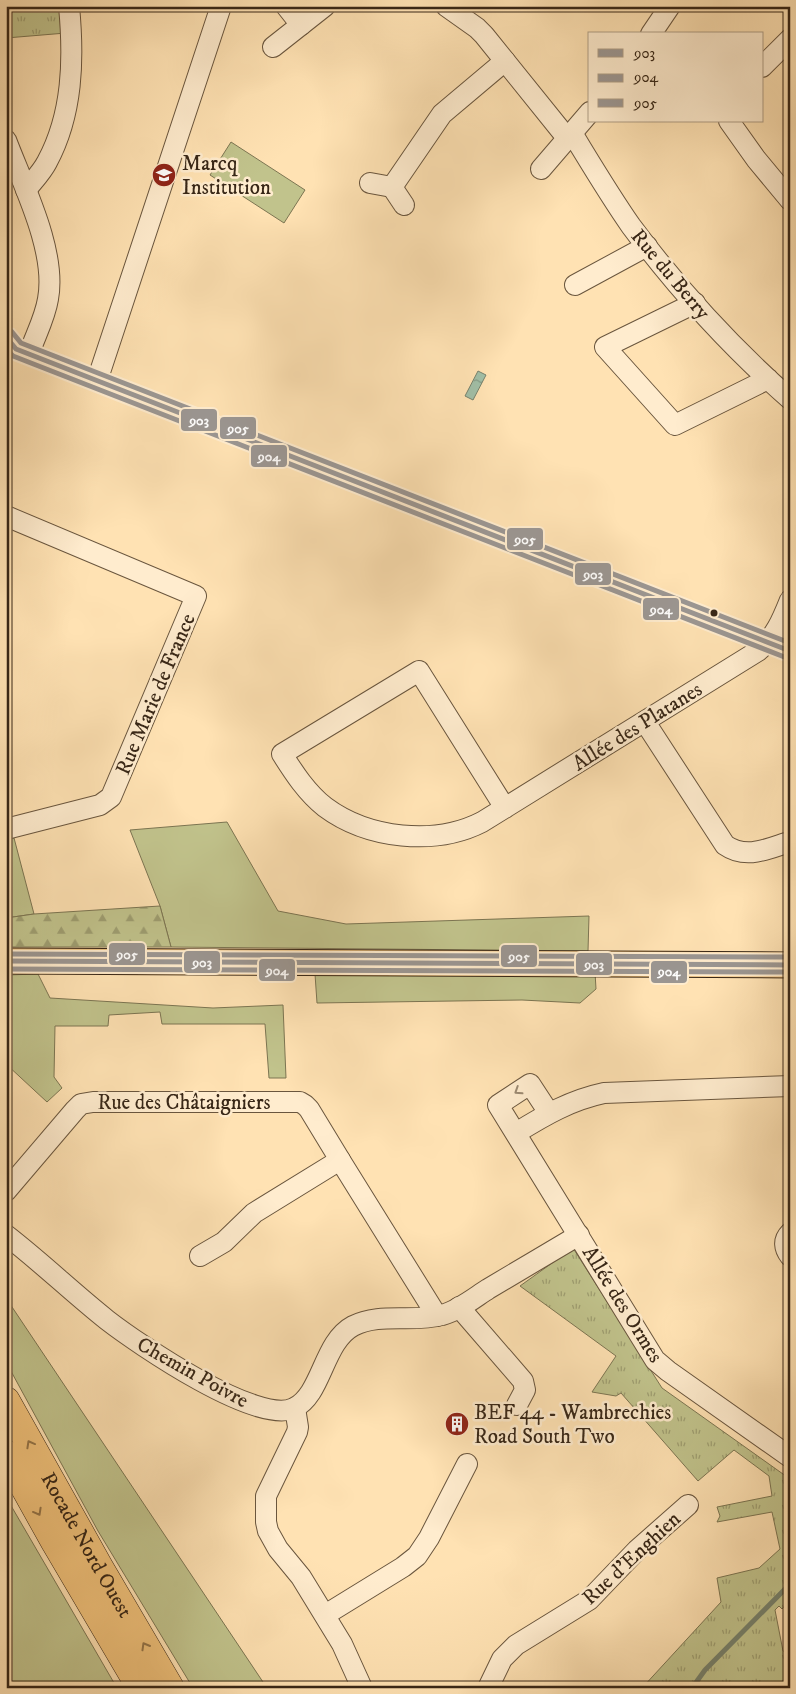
<svg xmlns="http://www.w3.org/2000/svg" width="796" height="1694" font-family="'IM FELL DW Pica',serif">
	<style>
		.grass { fill: #c1c38c; stroke: #7c7552 }
		.forest { fill: url(#forest-firs); stroke: #7c7552 }
		.park { fill: url(#park-tufts); stroke: #7c7552 }
		.water { fill: url(#water-ripples); stroke: #77826d }
		.lines { fill: none; stroke-linecap: round; stroke-linejoin: round }
		.stream { stroke: #77826d; stroke-width: 5 }
		.minor-casing { stroke: #6a563e; stroke-width: 22 }
		.major-casing { stroke: #382717; stroke-width: 27 }
		.highway-casing { stroke: #382717; stroke-width: 29 }
		.minor { stroke: #ffecce; stroke-width: 20 }
		.major { stroke: #f0c17a; stroke-width: 25 }
		.highway { stroke: #f0c17a; stroke-width: 28 }
		.bus-1-casing { stroke: #ffecce; stroke-width: 9 }
		.bus-2-casing { stroke: #ffecce; stroke-width: 9 }
		.bus-3-casing { stroke: #ffecce; stroke-width: 9 }
		.bus-1 { stroke: #9b9692; stroke-width: 5 }
		.bus-2 { stroke: #9b9692; stroke-width: 5 }
		.bus-3 { stroke: #9b9692; stroke-width: 5 }
		.oneway { stroke: #9c8a72 }
		.oneway2 { stroke: #947448 }
		.bus-dot { fill: #382717; stroke: #ffecce; stroke-width: 2 }
		.labels { text-anchor: middle; stroke-width: 5; stroke-linejoin: round; paint-order: stroke }
		.poi-label { font-size: 21px; fill: #382717; stroke: #ffecce; text-anchor: start }
		.street-label { font-size: 21px; fill: #382717; stroke: #ffecce }
		.line-badge { stroke: #ffecce; stroke-width: 2 }
		.badge-label { font-size: 14px; text-anchor: middle; font-weight: bold; fill: #fff }
	</style>
	<defs>
		<pattern id="forest-firs" width="22" height="20" patternUnits="userSpaceOnUse" patternTransform="scale(1.25)"><rect width="22" height="20" fill="#c1c38c"/><path d="M5 1l3.5 6h-7zM16 11l3.5 6h-7z" fill="#9e9e71"/></pattern>
		<pattern id="park-tufts" width="24" height="20" patternUnits="userSpaceOnUse" patternTransform="scale(1.25)"><rect width="24" height="20" fill="#c1c38c"/><path d="M3 7l-1-3M5 7V3M7 7l1-3M15 17l-1-3M17 17v-4M19 17l1-3" fill="none" stroke="#9e9e71"/></pattern>
		<pattern id="water-ripples" width="26" height="14" patternUnits="userSpaceOnUse" patternTransform="scale(1.25)"><rect width="26" height="14" fill="#a1bfa7"/><path d="M2 4q2-2 4 0t4 0M15 11q2-2 4 0t4 0" fill="none" stroke="#849b87"/></pattern>
	</defs>
	<rect width="100%" height="100%" fill="#ffe2b3"/>
	<filter id="stains"><feTurbulence type="fractalNoise" baseFrequency=".004" numOctaves="4"/><feColorMatrix values="0 0 0 0 .2 0 0 0 0 .09 0 0 0 0 .02 0 0 0 .5 -.17"/></filter>
	<radialGradient id="worn" r=".72"><stop offset=".6" stop-color="#630" stop-opacity="0"/><stop offset="1" stop-color="#630" stop-opacity=".3"/></radialGradient>
	<g class="grass">
		<polygon points="231,142 305,190 284,223 210,175"/>
		<polygon points="227,822 278,911 346,924 589,916 588,951 171,947 160,906 130,830"/>
		<polygon points="14,838 34,914 6,918 6,840"/>
		<polygon points="595,972 596,989 580,1003 522,1000 317,1003 315,974"/>
		<polygon points="38,974 50,998 213,1008 283,1005 286,1078 269,1078 265,1024 162,1024 160,1012 109,1015 108,1026 55,1026 54,1077 62,1088 47,1102 6,1064 6,975"/>
		<polygon points="6,1298 267,1688 193,1688 98,1531 6,1362"/>
		<polygon points="6,1497 117,1688 6,1688"/>
	</g>
	<polygon class="forest" points="160,906 171,947 6,947 6,918 34,914"/>
	<g class="park">
		<polygon points="6,6 56,6 64,18 66,33 6,38"/>
		<polygon points="573,1248 662,1388 790,1479 790,1600 782,1609 779,1606 775,1610 783,1651 790,1654 790,1688 642,1688 721,1602 717,1578 759,1568 780,1549 772,1512 717,1522 720,1516 717,1507 772,1496 769,1476 734,1450 698,1481 621,1393 616,1396 592,1392 616,1356 520,1286"/>
	</g>
	<polygon class="water" points="478,371 486,375 473,400 465,396"/>
	<g class="lines">
		<polyline class="stream" points="692,1688 705,1670 790,1584"/>
		<g class="minor-casing">
			<g id="minor">
				<polyline points="286,6 301,25"/>
				<polyline points="446,6 477,28 484,35 567,138"/>
				<polyline points="651,34 670,6"/>
				<polyline points="273,47 325,6"/>
				<polyline points="762,67 790,39"/>
				<polyline points="729,121 756,159 790,200"/>
				<path d="M572,133C591,164 610,196 631,226C678,289 731,347 790,399"/>
				<path d="M6,140C23,185 57,251 48,299C45,318 35,336 29,354"/>
				<polyline points="541,169 590,112"/>
				<polyline points="370,183 392,187 442,114 505,61"/>
				<polyline points="392,187 404,205"/>
				<path d="M26,190C33,181 42,172 47,162C73,114 74,59 69,6"/>
				<polyline points="575,285 647,246"/>
				<polyline points="695,303 605,347 675,425 768,379"/>
				<polyline points="6,345 790,651"/>
				<polyline points="97,381 221,6"/>
				<polyline points="6,516 196,596 111,797 100,805 6,829"/>
				<path d="M645,722L725,845C745,859 765,850 786,843"/>
				<path d="M505,808L419,671L282,754C294,773 307,793 325,807C368,839 435,846 482,822L758,651C775,637 782,620 790,600"/>
				<polyline points="549,1113 530,1084 498,1105 655,1360 668,1371 790,1457"/>
				<path d="M516,1133C545,1115 571,1100 604,1093L790,1086"/>
				<polyline points="6,1191 75,1110 81,1104 93,1102 300,1102 305,1105 309,1109 340,1160"/>
				<path d="M790,1233C783,1240 784,1248 790,1256"/>
				<path d="M6,1235C41,1262 73,1293 107,1320C138,1344 258,1426 294,1408C322,1395 323,1342 353,1326C380,1312 413,1323 442,1315C458,1311 474,1298 488,1289C518,1271 549,1253 579,1235"/>
				<polyline points="200,1256 224,1242 254,1213 340,1160 437,1316"/>
				<polyline points="459,1307 523,1381 525,1390 517,1405"/>
				<polyline points="295,1408 298,1427 297,1432 266,1496 266,1522 268,1531 278,1549 301,1577 342,1644 362,1688"/>
				<polyline points="325,1615 403,1567 417,1556 429,1538 467,1464"/>
				<polyline points="488,1688 502,1659 516,1645 589,1600 637,1550 688,1505"/>
			</g>
		</g>
		<g class="major-casing">
			<polyline id="major" points="6,961 790,965"/>
		</g>
		<g class="highway-casing">
			<g id="highway">
				<path id="s1" d="M6,1401L99,1567L170,1688"/>
				<polyline points="6,1454 55,1542 141,1688"/>
			</g>
		</g>
		<use href="#minor" class="minor"/>
		<use href="#major" class="major"/>
		<use href="#highway" class="highway"/>
		<g class="bus-1-casing">
			<g id="bus-1">
				<polyline points="6,337 16,349 790,651"/>
				<polyline points="6,961 790,965"/>
			</g>
		</g>
		<g class="bus-2-casing">
			<g id="bus-2">
				<polyline points="6,349 13,356 787,658"/>
				<polyline points="6,969 790,972"/>
			</g>
		</g>
		<g class="bus-3-casing">
			<g id="bus-3">
				<polyline points="12,332 21,343 790,643"/>
				<polyline points="6,954 790,957"/>
			</g>
		</g>
		<use href="#bus-1" class="bus-1"/>
		<use href="#bus-2" class="bus-2"/>
		<use href="#bus-3" class="bus-3"/>
	</g>
	<defs><path id="oneway-chevron" d="M-2-3.5L2.5 0L-2 3.5" fill="none" stroke-width="1.6" stroke-linecap="round" stroke-linejoin="round" transform="scale(1.25)"/></defs>
	<use class="oneway" href="#oneway-chevron" transform="translate(518 1091) rotate(147)"/>
	<g class="oneway2">
		<use href="#oneway-chevron" transform="translate(30 1444) rotate(-119)"/>
		<use href="#oneway-chevron" transform="translate(38 1512) rotate(61)"/>
		<use href="#oneway-chevron" transform="translate(145 1646) rotate(-120)"/>
	</g>
	<defs>
		<g id="school-disc" transform="scale(1.25)"><circle r="9.5" fill="#8f2418" stroke="#ffecce"/><path d="M0-5L7-2L0 1L-7-2ZM-4 1L0 2.5L4 1V4Q0 6-4 4Z" fill="#fff"/></g>
		<g id="building-disc" transform="scale(1.25)"><circle r="9.5" fill="#8f2418" stroke="#ffecce"/><path d="M-4-6H4V6H1V3H-1V6H-4ZM-2.5-4.3h1.7v1.8h-1.7ZM.8-4.3h1.7v1.8H.8ZM-2.5-1h1.7V.8h-1.7ZM.8-1h1.7V.8H.8Z" fill="#fff"/></g>
	</defs>
	<g fill-rule="evenodd">
		<use href="#school-disc" x="164" y="175"/>
		<use href="#building-disc" x="457" y="1424"/>
	</g>
	<circle class="bus-dot" cx="714" cy="613" r="4.5"/>
	<g class="labels">
		<g class="poi-label">
			<text x="182" y="170">Marcq<tspan x="182" dy="24">Institution</tspan></text>
			<text x="474" y="1419">BEF 44 - Wambrechies<tspan x="474" dy="24">Road South Two</tspan></text>
		</g>
		<g class="street-label">
			<text transform="translate(671 274) rotate(50)" y="7">Rue du Berry</text>
			<text transform="translate(155 694) rotate(-67)" y="7">Rue Marie de France</text>
			<text transform="translate(637 726) rotate(-32)" y="7">Allée des Platanes</text>
			<text x="184" y="1109">Rue des Châtaigniers</text>
			<text transform="translate(623 1304) rotate(58)" y="7">Allée des Ormes</text>
			<text transform="translate(193 1372) rotate(29)" y="7">Chemin Poivre</text>
			<text dy="7" stroke="none"><textPath href="#s1" startOffset="165">Rocade Nord Ouest</textPath></text>
			<text transform="translate(631 1558) rotate(-43)" y="7">Rue d'Enghien</text>
		</g>
	</g>
	<g class="line-badge">
		<rect x="180" y="408" width="38" height="24" rx="5" fill="#9b9692"/>
		<rect x="219" y="416" width="38" height="24" rx="5" fill="#9b9692"/>
		<rect x="250" y="444" width="38" height="24" rx="5" fill="#9b9692"/>
		<rect x="506" y="527" width="38" height="24" rx="5" fill="#9b9692"/>
		<rect x="574" y="562" width="38" height="24" rx="5" fill="#9b9692"/>
		<rect x="642" y="597" width="38" height="24" rx="5" fill="#9b9692"/>
		<rect x="108" y="942" width="38" height="24" rx="5" fill="#9b9692"/>
		<rect x="500" y="944" width="38" height="24" rx="5" fill="#9b9692"/>
		<rect x="183" y="950" width="38" height="24" rx="5" fill="#9b9692"/>
		<rect x="575" y="952" width="38" height="24" rx="5" fill="#9b9692"/>
		<rect x="258" y="958" width="38" height="24" rx="5" fill="#9b9692"/>
		<rect x="650" y="960" width="38" height="24" rx="5" fill="#9b9692"/>
	</g>
	<g class="badge-label">
		<text x="199" y="425">903</text>
		<text x="238" y="433">905</text>
		<text x="269" y="461">904</text>
		<text x="525" y="544">905</text>
		<text x="593" y="579">903</text>
		<text x="661" y="614">904</text>
		<text x="127" y="959">905</text>
		<text x="519" y="961">905</text>
		<text x="202" y="967">903</text>
		<text x="594" y="969">903</text>
		<text x="277" y="975">904</text>
		<text x="669" y="976">904</text>
	</g>
	<rect width="796" height="1694" fill="none" stroke="#ffe2b3" stroke-width="25"/>
	<rect x="8" y="8" width="781" height="1679" fill="none" stroke="#382717" stroke-width="2.5"/>
	<rect x="12" y="12" width="771" height="1669" fill="none" stroke="#382717"/>
	<rect x="588" y="32" width="175" height="90" fill="#ffecce" stroke="#af9d85"/>
	<rect x="598" y="49" width="25" height="8" fill="#9b9692" stroke="#af9d85"/>
	<text x="634" y="58" font-size="15" fill="#382717">903</text>
	<rect x="598" y="74" width="25" height="8" fill="#9b9692" stroke="#af9d85"/>
	<text x="634" y="82" font-size="15" fill="#382717">904</text>
	<rect x="598" y="99" width="25" height="8" fill="#9b9692" stroke="#af9d85"/>
	<text x="634" y="108" font-size="15" fill="#382717">905</text>
	<rect width="100%" height="100%" filter="url(#stains)"/>
	<rect width="100%" height="100%" fill="url(#worn)"/>
</svg>
